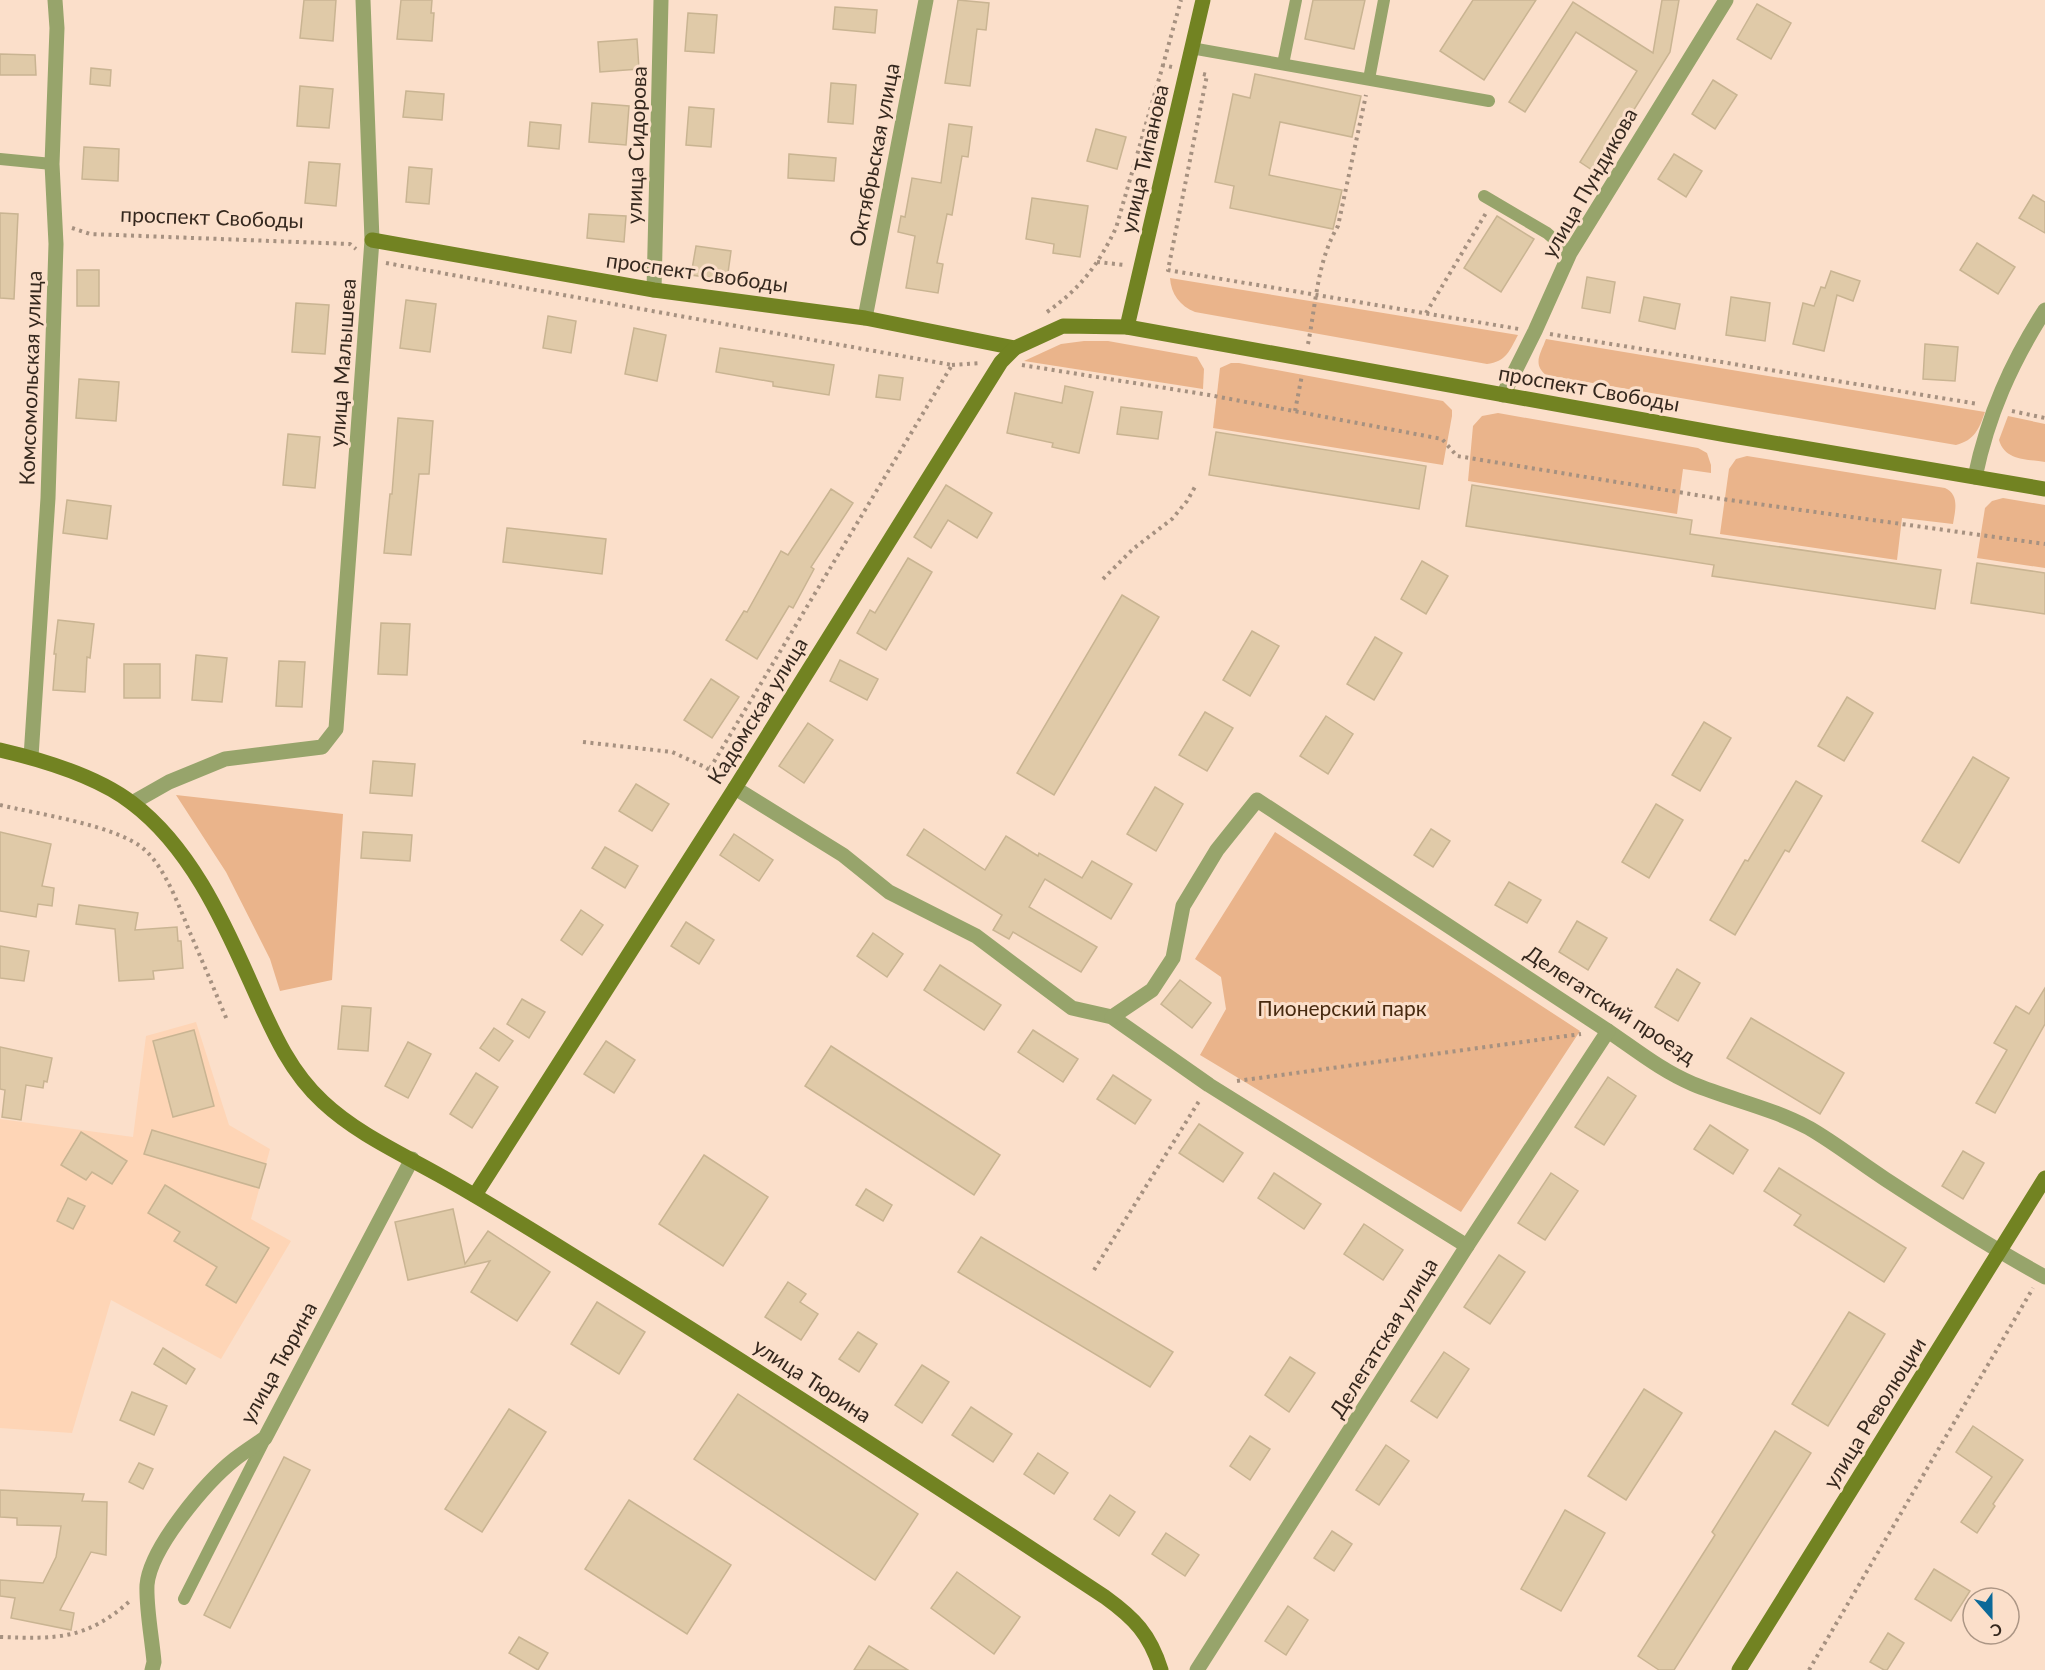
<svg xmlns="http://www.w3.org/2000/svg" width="2045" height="1670" font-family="Lato,sans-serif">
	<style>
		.built { fill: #fed5b6 }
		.green { fill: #eab48b }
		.building { fill: #e0caa8; stroke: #c9b492; stroke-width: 1.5 }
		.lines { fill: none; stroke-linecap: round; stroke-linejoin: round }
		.path { stroke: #a69180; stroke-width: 4; stroke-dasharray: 3 4.5; stroke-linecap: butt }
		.lane { stroke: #97a46b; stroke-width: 12 }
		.street { stroke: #97a46b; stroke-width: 15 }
		.secondary { stroke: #728322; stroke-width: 15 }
		.labels { text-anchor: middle; stroke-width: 6; stroke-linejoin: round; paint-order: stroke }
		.street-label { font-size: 21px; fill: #35281e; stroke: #fbdfca }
		.park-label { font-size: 21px; fill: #482a10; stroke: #fbdfca }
	</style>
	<rect width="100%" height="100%" fill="#fbdfca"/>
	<polygon class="built" points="196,1022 229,1125 270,1149 251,1219 291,1241 221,1359 111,1300 72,1433 0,1428 0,1119 133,1137 146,1036"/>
	<g class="green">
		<path d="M1170,278L1518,335C1510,350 1506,362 1487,364L1195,312C1180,306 1171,294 1170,278Z"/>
		<path d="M1546,339L1985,412C1979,429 1975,440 1956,445L1546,375C1532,364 1541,353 1546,339Z"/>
		<polygon points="1084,341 1108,341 1197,357 1204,369 1203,389 1024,361 1061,344"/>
		<polygon points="1231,363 1239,363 1443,401 1452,410 1452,416 1443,465 1213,428 1220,368"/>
		<polygon points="1498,413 1698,448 1707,453 1711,465 1711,473 1683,469 1677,514 1468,481 1473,426 1482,416"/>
		<path d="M2008,416L2045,424V462C2027,459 2005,461 1999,440Z"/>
		<path d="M1747,456L1945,488C1960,495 1955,511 1953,524L1902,518L1897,560L1720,534L1729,469L1736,459Z"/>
		<polygon points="2003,498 2045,505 2045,568 1977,558 1985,508 1992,501"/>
		<polygon points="176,795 343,814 332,980 280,991 270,959 226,872"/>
		<polygon points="1275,832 1580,1031 1461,1212 1200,1055 1226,1009 1221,977 1195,959"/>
	</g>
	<g class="building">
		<polygon points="304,0 336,0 333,41 300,38"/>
		<polygon points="401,0 432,0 431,13 434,13 432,41 397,39"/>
		<polygon points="958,0 989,3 986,30 977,29 970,86 945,83"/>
		<polygon points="1313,0 1365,0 1354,49 1305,39"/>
		<polygon points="1473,0 1536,0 1484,80 1440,51"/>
		<polygon points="1662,0 1679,0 1670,52 1595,172 1580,162 1637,71 1576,32 1525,112 1509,102 1573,2 1653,53"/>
		<polygon points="1757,4 1791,23 1771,59 1737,39"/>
		<polygon points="835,7 877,10 875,33 833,29"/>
		<polygon points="688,13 717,15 714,53 685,51"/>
		<polygon points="637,39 639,69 600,72 598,42"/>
		<polygon points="0,54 35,55 36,75 0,75"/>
		<polygon points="91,68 111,70 110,86 90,84"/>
		<polygon points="1255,74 1361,96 1352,137 1280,122 1269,175 1342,190 1333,229 1230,208 1234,186 1215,182 1233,94 1250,98"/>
		<polygon points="1713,80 1737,95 1715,129 1692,114"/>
		<polygon points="831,83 856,85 853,124 828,122"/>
		<polygon points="300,86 333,89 329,128 297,126"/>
		<polygon points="406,91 444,94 442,120 403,117"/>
		<polygon points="592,103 629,106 626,145 589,142"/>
		<polygon points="689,107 714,109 711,147 686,145"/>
		<polygon points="530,122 561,125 559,149 528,146"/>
		<polygon points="949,124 972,127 968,157 962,156 952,215 947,214 937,263 943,264 938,293 906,288 915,236 898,232 901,216 905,217 912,178 941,183"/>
		<polygon points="1096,129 1126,137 1117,169 1087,161"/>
		<polygon points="84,147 119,149 118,181 82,179"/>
		<polygon points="789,154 836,158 834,181 788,178"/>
		<polygon points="1674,154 1702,171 1686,197 1658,179"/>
		<polygon points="309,162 340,164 336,206 305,203"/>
		<polygon points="409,167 432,169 429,204 406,202"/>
		<polygon points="2033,195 2045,202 2045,233 2019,218"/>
		<polygon points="1032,198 1088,206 1080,257 1053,253 1054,244 1026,239"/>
		<polygon points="0,213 18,214 14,299 0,298"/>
		<polygon points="589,214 626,216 624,242 587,238"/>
		<polygon points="1497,216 1534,239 1501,292 1464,268"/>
		<polygon points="1977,243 2015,267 1998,294 1960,270"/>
		<polygon points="696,246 731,251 727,280 691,275"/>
		<rect x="77" y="270" width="22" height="36"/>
		<polygon points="1831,271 1860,281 1853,301 1837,295 1824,351 1793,344 1803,303 1814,306 1821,287 1825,288"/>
		<polygon points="1587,277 1615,282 1610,313 1582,308"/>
		<polygon points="1644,297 1680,304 1675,329 1639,321"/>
		<polygon points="1731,297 1770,303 1765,341 1726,335"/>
		<polygon points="406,300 436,304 430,352 400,348"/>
		<polygon points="296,303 329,305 325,354 292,352"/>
		<polygon points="548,316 576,321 571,353 543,348"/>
		<polygon points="634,328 666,335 657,381 625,374"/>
		<polygon points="1925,344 1958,347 1955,381 1923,379"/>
		<polygon points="720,348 834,365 829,395 773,386 773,382 716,372"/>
		<polygon points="879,375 903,378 900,400 876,397"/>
		<polygon points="79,379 119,382 116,421 76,418"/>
		<polygon points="1065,386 1093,392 1079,453 1052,447 1053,443 1007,433 1015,393 1062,403"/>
		<polygon points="1121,407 1162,412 1158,439 1117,434"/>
		<polygon points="398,418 433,421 429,474 419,474 411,555 384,553 390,494 392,494"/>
		<polygon points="1216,432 1426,466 1419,509 1209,475"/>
		<polygon points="288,434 320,437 315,488 283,485"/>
		<polygon points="946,485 992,513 977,538 948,520 931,548 914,537"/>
		<polygon points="1472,485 1692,520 1690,534 1941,570 1935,609 1712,576 1714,565 1466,526"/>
		<polygon points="831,489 853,503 811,567 814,569 793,608 789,606 757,659 726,640 744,611 747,612 781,551 788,555"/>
		<polygon points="67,500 111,506 107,539 63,533"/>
		<polygon points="507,528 606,539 602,574 503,562"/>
		<polygon points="908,558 932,572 886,650 857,633 870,610 875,613"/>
		<polygon points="1422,561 1448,576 1426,614 1401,599"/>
		<polygon points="1977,563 2045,573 2045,614 1971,603"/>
		<polygon points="1122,595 1159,617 1054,795 1017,773"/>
		<polygon points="58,620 94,624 90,658 87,657 85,692 53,690 56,654 54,654"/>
		<polygon points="381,623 410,624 407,675 378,674"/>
		<polygon points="1252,631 1279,646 1250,696 1223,680"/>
		<polygon points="1375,637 1402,653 1374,700 1347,684"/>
		<polygon points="196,655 227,658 222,702 192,700"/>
		<polygon points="840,660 878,679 867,700 830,681"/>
		<polygon points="279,661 305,662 302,707 276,706"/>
		<rect x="124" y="664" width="36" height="34"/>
		<polygon points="711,679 739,697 712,738 684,720"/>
		<polygon points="1847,697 1873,713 1844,761 1818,746"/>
		<polygon points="1205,712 1233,728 1207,771 1179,755"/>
		<polygon points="1326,716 1353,734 1328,774 1300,756"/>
		<polygon points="1704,722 1731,738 1700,791 1672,775"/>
		<polygon points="808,723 833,740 804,783 779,766"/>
		<polygon points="1973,757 2009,778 1959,863 1922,841"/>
		<polygon points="373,761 415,764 412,796 370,793"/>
		<polygon points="1796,781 1822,796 1789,852 1785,850 1735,935 1710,920 1745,860 1748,861"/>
		<polygon points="636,784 669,804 652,831 619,811"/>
		<polygon points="1155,787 1183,804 1156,851 1127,834"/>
		<polygon points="1656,804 1683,820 1649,878 1622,862"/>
		<polygon points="924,829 985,870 1006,836 1038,856 1039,853 1082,878 1092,861 1132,884 1111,919 1045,879 1029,907 1097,947 1081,972 1013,932 1009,939 993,930 1002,915 907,855"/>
		<polygon points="1431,829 1450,841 1433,867 1414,855"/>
		<polygon points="0,832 51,844 42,886 54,888 52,906 38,904 36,917 0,911"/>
		<polygon points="363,832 412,835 410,861 361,858"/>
		<polygon points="734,834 773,860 759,881 720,855"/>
		<polygon points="605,847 638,866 625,888 592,868"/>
		<polygon points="1509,882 1541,900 1527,923 1495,905"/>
		<polygon points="79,905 138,913 135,930 177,927 178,941 181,941 183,968 153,971 154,979 119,981 115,929 76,924"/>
		<polygon points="581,910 603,925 582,955 561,940"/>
		<polygon points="1577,921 1607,938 1588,970 1559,952"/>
		<polygon points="686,922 714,940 699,964 671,946"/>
		<polygon points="873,933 903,954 887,977 857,956"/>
		<polygon points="0,946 29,951 24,981 0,978"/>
		<polygon points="940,965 1001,1005 984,1030 924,990"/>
		<polygon points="1677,969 1700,983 1678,1021 1655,1007"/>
		<polygon points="1180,980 1211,1003 1192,1028 1161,1004"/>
		<polygon points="2045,988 2045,1024 1995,1113 1976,1103 2007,1050 1994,1043 2016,1006 2029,1014"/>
		<polygon points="522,999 545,1012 529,1038 507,1024"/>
		<polygon points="342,1006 371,1008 368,1051 338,1049"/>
		<polygon points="1751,1018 1844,1073 1820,1114 1727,1058"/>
		<polygon points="494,1028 513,1041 499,1061 480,1048"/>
		<polygon points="194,1030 214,1106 173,1117 153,1041"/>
		<polygon points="1033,1030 1078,1059 1063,1082 1018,1052"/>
		<polygon points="606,1041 635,1060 614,1093 584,1074"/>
		<polygon points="408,1042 431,1054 408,1098 385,1086"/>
		<polygon points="831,1046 1000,1155 974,1195 805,1086"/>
		<polygon points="0,1047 52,1058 47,1082 44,1081 43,1088 26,1085 21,1120 2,1117 5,1090 0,1089"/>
		<polygon points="476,1073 498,1087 472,1128 450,1114"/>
		<polygon points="1113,1075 1151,1100 1135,1124 1097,1099"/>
		<polygon points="1608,1077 1636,1096 1604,1145 1575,1127"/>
		<polygon points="1199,1124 1243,1153 1223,1182 1179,1153"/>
		<polygon points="1710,1125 1748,1150 1733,1174 1694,1149"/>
		<polygon points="152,1130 266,1164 259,1188 144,1154"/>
		<polygon points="81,1132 127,1161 112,1184 92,1172 86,1180 61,1165"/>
		<polygon points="1963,1151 1984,1163 1963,1199 1942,1186"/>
		<polygon points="704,1155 768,1197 723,1266 659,1224"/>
		<polygon points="1779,1168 1906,1248 1884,1282 1794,1225 1801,1215 1764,1191"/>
		<polygon points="1274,1173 1321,1204 1304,1229 1258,1198"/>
		<polygon points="1551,1173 1578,1191 1545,1240 1518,1223"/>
		<polygon points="165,1185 269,1248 236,1303 206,1285 217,1267 174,1241 180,1232 148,1213"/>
		<polygon points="866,1189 892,1205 883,1221 856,1205"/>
		<polygon points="68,1198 85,1206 73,1229 57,1221"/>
		<polygon points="453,1209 465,1264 488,1231 550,1272 517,1321 471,1292 490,1261 408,1280 395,1222"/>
		<polygon points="1364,1224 1403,1250 1383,1280 1344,1254"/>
		<polygon points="981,1237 1173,1352 1150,1387 958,1272"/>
		<polygon points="1499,1255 1525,1272 1490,1324 1464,1307"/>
		<polygon points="788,1282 806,1294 800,1302 818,1314 801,1340 765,1317"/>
		<polygon points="597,1302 645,1332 619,1374 571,1344"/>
		<polygon points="1849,1312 1885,1334 1828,1426 1792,1404"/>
		<polygon points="858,1332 877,1344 859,1372 839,1359"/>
		<polygon points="163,1348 195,1369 186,1384 154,1364"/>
		<polygon points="1444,1352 1469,1369 1437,1418 1411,1401"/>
		<polygon points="1290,1357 1315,1373 1289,1412 1265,1395"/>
		<polygon points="922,1365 949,1382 922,1423 895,1405"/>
		<polygon points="1644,1389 1682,1413 1626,1500 1588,1476"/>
		<polygon points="132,1392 167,1406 154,1435 120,1420"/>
		<polygon points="738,1394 918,1514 875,1580 694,1459"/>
		<polygon points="971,1407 1012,1434 993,1462 952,1435"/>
		<polygon points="509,1409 546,1432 482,1532 445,1509"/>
		<polygon points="1973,1426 2023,1460 1993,1504 1995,1506 1977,1533 1961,1522 1992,1477 1956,1452"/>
		<polygon points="1775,1431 1811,1453 1674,1670 1659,1670 1638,1656 1715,1535 1712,1532"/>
		<polygon points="1250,1436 1270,1449 1250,1480 1230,1466"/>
		<polygon points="1386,1445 1409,1461 1379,1505 1356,1490"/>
		<polygon points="1038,1453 1068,1473 1054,1494 1024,1474"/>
		<polygon points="284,1457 310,1470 230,1628 204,1615"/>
		<polygon points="139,1463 153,1469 143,1489 129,1482"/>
		<polygon points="0,1490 84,1494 82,1501 107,1502 106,1555 91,1552 60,1610 74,1613 71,1630 11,1618 15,1598 0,1596 0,1580 43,1583 56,1557 61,1526 17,1525 17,1518 0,1517"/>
		<polygon points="1110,1495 1135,1512 1119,1536 1094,1519"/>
		<polygon points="629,1500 731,1565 687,1634 585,1569"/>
		<polygon points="1565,1510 1605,1533 1561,1611 1521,1589"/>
		<polygon points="1332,1531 1352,1544 1334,1571 1314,1558"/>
		<polygon points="1166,1533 1199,1555 1185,1576 1152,1554"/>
		<polygon points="1934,1569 1970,1591 1951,1621 1915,1599"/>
		<polygon points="957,1572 1020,1617 994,1654 931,1608"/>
		<polygon points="1288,1606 1308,1620 1286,1655 1265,1641"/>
		<polygon points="1888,1633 1904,1643 1887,1670 1884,1670 1870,1662"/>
		<polygon points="519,1637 548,1653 538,1670 509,1653"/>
		<polygon points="869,1646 908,1670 854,1670"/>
	</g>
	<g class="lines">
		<g class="path">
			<polyline points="1172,67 1163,65 1181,0"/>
			<polyline points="1203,74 1207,75 1168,270 1519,329"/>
			<polyline points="72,228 90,234 350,244 356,249"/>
			<polyline points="1097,262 1125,265"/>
			<polyline points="386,263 952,365 709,770"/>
			<path d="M1047,312C1081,288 1098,265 1116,228L1163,65"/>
			<polyline points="1426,313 1486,213"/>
			<polyline points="1550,334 1978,404"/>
			<path d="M1308,344C1316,304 1317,261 1338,226L1366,95"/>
			<polyline points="952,365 981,363"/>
			<polyline points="1022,365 1209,395 1442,439 1457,456 1715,498 2045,544"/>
			<polyline points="1295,411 1302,375"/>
			<polyline points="2012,411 2045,418"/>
			<polyline points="1103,579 1133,549 1172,519 1187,501 1196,485"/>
			<polyline points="583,742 672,752 705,767 721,778"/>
			<path d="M0,805C37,814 117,825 145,850C166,869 180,909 191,935C203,963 215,991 227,1020"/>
			<polyline points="1237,1081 1581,1034"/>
			<polyline points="1094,1270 1201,1098"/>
			<path d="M0,1637C56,1639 87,1640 131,1600"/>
			<polyline points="1809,1670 2033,1288"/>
		</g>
		<g class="lane">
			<polyline points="1191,48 1489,101"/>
			<polyline points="1283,64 1296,0"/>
			<polyline points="1369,79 1384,0"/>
			<polyline points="0,159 52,164"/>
			<polyline points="1484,196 1547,233 1570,253"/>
			<polyline points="184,1599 265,1439"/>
		</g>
		<g class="street">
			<polyline points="654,290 661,0"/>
			<polyline points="865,318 926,0"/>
			<polyline points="1503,395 1535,331 1570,253 1726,0"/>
			<path d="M1975,477C1988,415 2011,363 2045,310"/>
			<polyline points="31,757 48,498 56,244 52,164 57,28 55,0"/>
			<polyline points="735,788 843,855 889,892 976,936 1072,1008 1112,1017 1209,1085 1467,1246"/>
			<polyline points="132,803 169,782 225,759 322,747 336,729 372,240 363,0"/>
			<path d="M1112,1017L1152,990L1173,958L1183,906L1217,850L1257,800L1608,1031C1636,1050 1662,1071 1693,1084C1732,1100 1772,1108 1809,1128C1835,1143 1859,1162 1885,1179C1937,1213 1990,1247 2045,1277"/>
			<path d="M152,1670L154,1662C152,1638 146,1608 147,1585C150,1548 206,1482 235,1459C244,1452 255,1445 265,1438L412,1159"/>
			<polyline points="1197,1670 1467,1246 1608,1031"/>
		</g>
		<g class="secondary">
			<polyline points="372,240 654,290 865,318 1015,348"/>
			<polyline points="1127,327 1203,0"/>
			<path d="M0,750C43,760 97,776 132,803C189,846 222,918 250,981C270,1025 287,1069 323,1102C356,1133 400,1153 439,1175C484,1200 529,1228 574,1256C753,1366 929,1481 1105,1597C1134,1618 1150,1634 1161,1670"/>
			<polyline points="475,1195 735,788 1001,362 1015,348 1063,326 1127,327 1727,435 2045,489"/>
			<polyline points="1739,1670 2045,1178"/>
		</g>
	</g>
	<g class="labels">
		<g class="street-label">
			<text transform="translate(637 145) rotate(-88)" y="7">улица Сидорова</text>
			<text transform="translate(875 155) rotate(-79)" y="7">Октябрьская улица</text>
			<text transform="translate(1145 159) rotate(-77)" y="7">улица Типанова</text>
			<text transform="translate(1590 183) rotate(-60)" y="7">улица Пундикова</text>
			<text transform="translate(212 218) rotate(2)" y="7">проспект Свободы</text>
			<text transform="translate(697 273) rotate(8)" y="7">проспект Свободы</text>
			<text transform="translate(343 363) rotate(-86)" y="7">улица Малышева</text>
			<text transform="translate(31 378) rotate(-88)" y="7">Комсомольская улица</text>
			<text transform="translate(1589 389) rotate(10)" y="7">проспект Свободы</text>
			<text transform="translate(758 711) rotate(-58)" y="7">Кадомская улица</text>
			<text transform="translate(1610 1005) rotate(33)" y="7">Делегатский проезд</text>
			<text transform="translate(1384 1338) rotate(-58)" y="7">Делегатская улица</text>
			<text transform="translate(279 1363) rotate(-61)" y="7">улица Тюрина</text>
			<text transform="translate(812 1381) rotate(33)" y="7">улица Тюрина</text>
			<text transform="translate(1875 1413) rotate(-58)" y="7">улица Революции</text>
		</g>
		<g class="park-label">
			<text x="1342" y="1016">Пионерский парк</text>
		</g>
	</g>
	<g transform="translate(1991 1616) rotate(159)"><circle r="28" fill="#fbdfca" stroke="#ac9685" stroke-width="1.5"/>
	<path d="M0-4.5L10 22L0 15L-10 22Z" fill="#0c6998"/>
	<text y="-9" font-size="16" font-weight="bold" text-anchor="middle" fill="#35281e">С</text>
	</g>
</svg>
